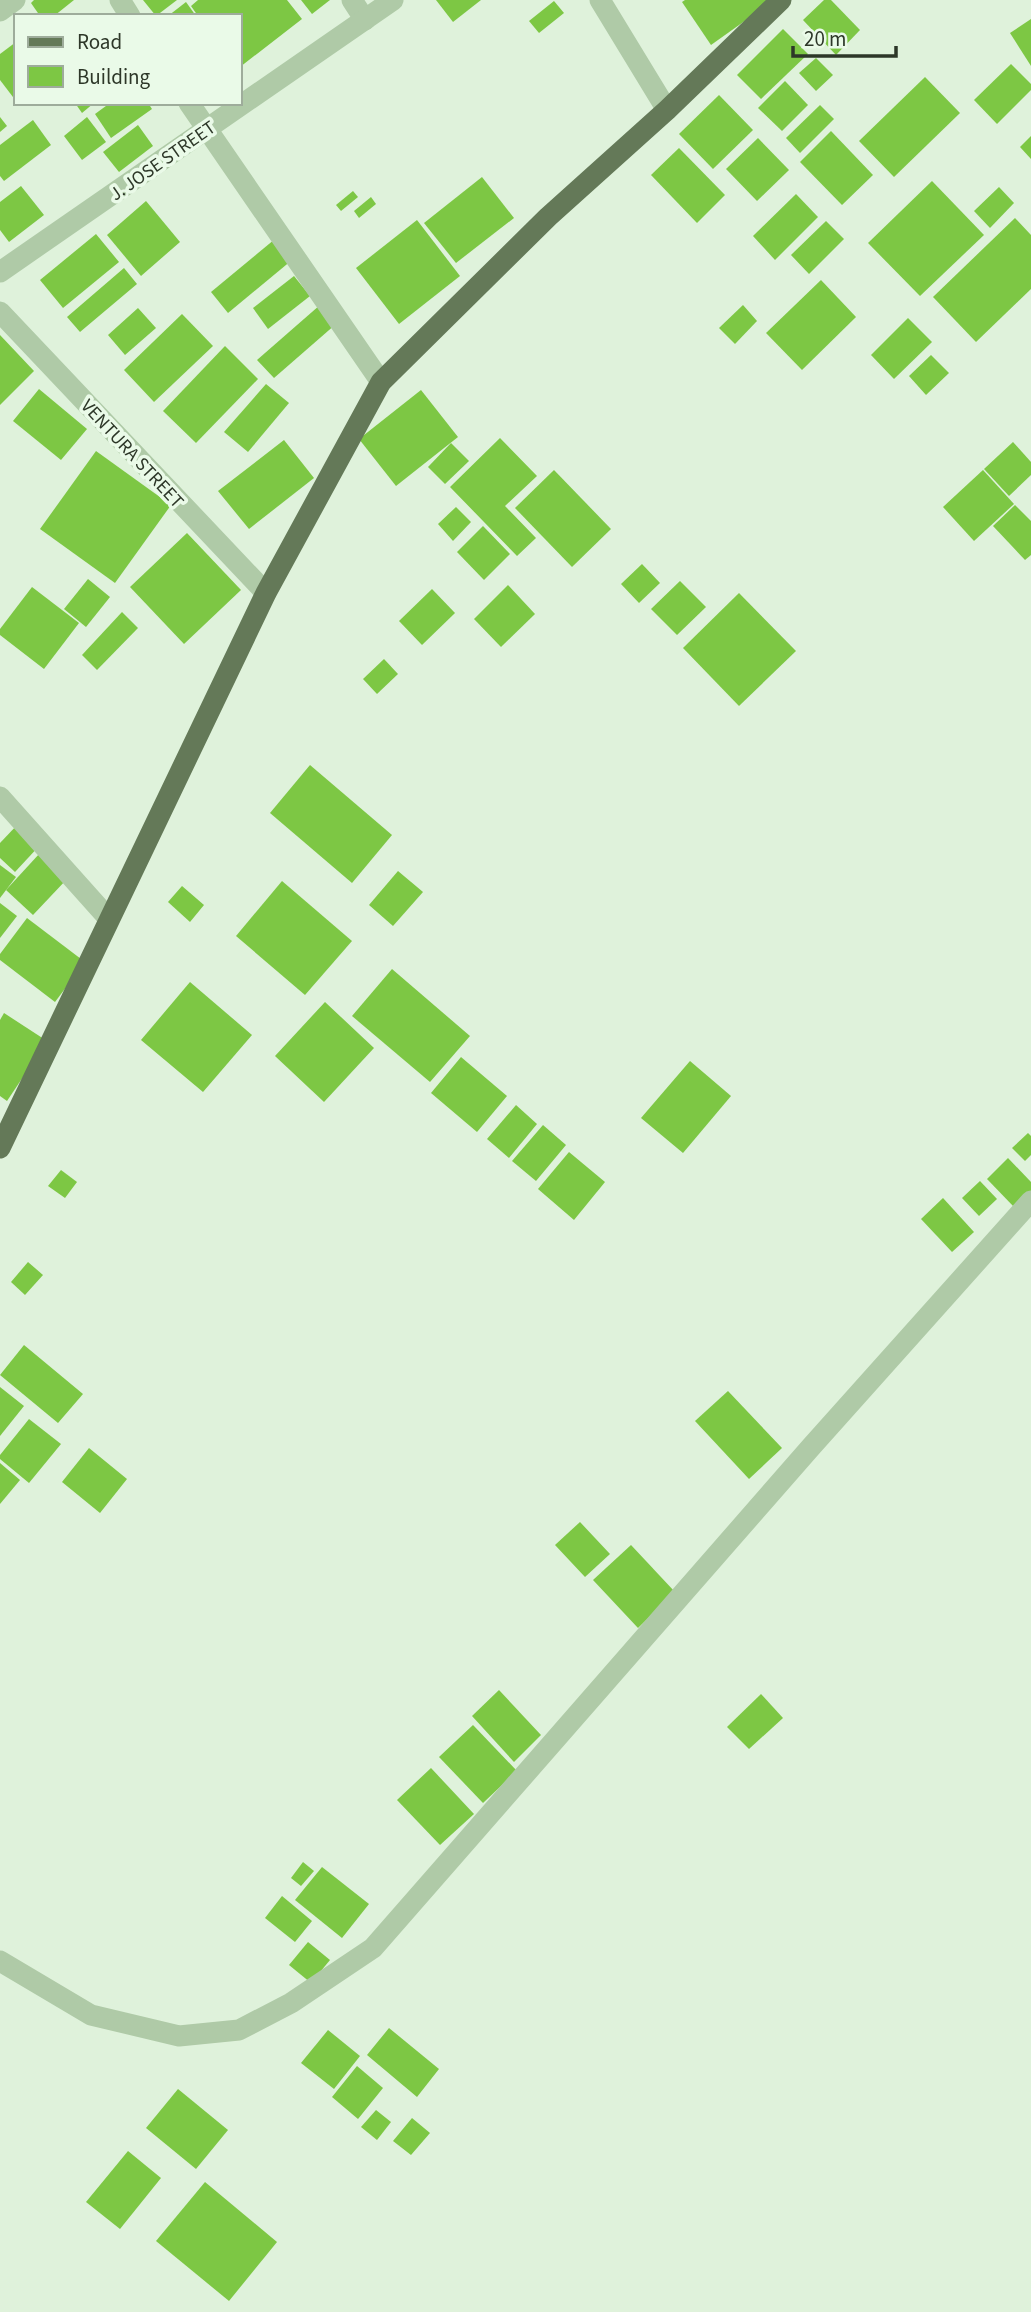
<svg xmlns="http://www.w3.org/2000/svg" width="1031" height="2312" font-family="'Source Sans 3',sans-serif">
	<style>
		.building { fill: #7dc744 }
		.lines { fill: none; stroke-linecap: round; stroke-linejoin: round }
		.minor { stroke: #afcaa7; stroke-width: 21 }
		.major { stroke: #647958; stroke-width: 21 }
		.labels { text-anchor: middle; stroke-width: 7; stroke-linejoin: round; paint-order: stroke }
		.street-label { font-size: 19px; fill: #2d3728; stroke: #eafae8 }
	</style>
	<rect width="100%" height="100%" fill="#dff2db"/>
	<g class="building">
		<polygon points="34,0 74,0 54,16 40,16 31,3"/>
		<polygon points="143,0 177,0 156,16"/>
		<polygon points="198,0 287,0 302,19 240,67 240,16 198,16 191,6"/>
		<polygon points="301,0 330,0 312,14"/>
		<polygon points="436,0 481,0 453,22"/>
		<polygon points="685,0 774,0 711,45 682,2"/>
		<polygon points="824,0 831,0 860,30 836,55 803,20"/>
		<polygon points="554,1 564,13 539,33 529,21"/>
		<polygon points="186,2 196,16 168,16"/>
		<polygon points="1031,19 1031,66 1010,33"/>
		<polygon points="783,29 808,54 761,99 737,75"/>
		<polygon points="16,42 16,101 0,80 0,54"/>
		<polygon points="816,58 833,75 816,91 799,73"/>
		<polygon points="1011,64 1031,84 1031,90 997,124 974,100"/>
		<polygon points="925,77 960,113 894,177 859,141"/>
		<polygon points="785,81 808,105 782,131 758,108"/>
		<polygon points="719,95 753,130 713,169 679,134"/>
		<polygon points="75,103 94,103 82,113"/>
		<polygon points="110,103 148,103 152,109 111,138 95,114"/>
		<polygon points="820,105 834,119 800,153 786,138"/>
		<polygon points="0,117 7,126 0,132"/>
		<polygon points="87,117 106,142 82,160 64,136"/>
		<polygon points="33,120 51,145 4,181 0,176 0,145"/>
		<polygon points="138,125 153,146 119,172 103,152"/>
		<polygon points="831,131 873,175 842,205 800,162"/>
		<polygon points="1031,136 1031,159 1020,147"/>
		<polygon points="758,138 789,170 757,201 726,169"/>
		<polygon points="679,148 725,195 697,223 651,175"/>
		<polygon points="482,177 514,218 456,263 424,223"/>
		<polygon points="932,181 984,235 920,296 868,243"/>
		<polygon points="21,186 44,215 9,242 0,230 0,202"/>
		<polygon points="999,187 1014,203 990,228 974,211"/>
		<polygon points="353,191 358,197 341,211 336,205"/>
		<polygon points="796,194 818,217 775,260 753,236"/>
		<polygon points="371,197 376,204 359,218 354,211"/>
		<polygon points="146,201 180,242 141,276 107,235"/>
		<polygon points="1015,218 1031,235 1031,289 976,342 933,297"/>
		<polygon points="417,220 460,276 399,324 356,268"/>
		<polygon points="826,221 844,239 809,274 791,255"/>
		<polygon points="96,234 119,262 63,308 40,280"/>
		<polygon points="275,239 292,260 228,313 211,292"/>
		<polygon points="124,268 137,284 80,332 67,317"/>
		<polygon points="294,276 310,296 268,329 253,308"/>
		<polygon points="821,280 856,317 802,370 766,333"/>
		<polygon points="320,305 336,324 274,378 257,360"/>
		<polygon points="743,305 757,321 735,344 719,328"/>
		<polygon points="138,308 156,328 125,355 108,335"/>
		<polygon points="182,314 213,346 154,402 124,370"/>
		<polygon points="908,318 932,342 894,379 871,355"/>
		<polygon points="0,335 34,371 0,405"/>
		<polygon points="225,346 258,379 196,443 163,411"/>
		<polygon points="931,355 949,373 926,395 909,376"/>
		<polygon points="266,384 289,403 248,452 224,432"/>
		<polygon points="39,389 87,429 61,460 13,421"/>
		<polygon points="421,390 458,437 396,486 359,439"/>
		<polygon points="500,438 537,476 505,506 536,538 517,556 450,487"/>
		<polygon points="284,440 314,478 249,529 218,491"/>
		<polygon points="1013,442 1031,462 1031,475 1009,496 984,469"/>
		<polygon points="451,443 469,461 445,484 428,467"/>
		<polygon points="96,451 171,505 115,583 40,529"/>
		<polygon points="554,470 611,529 572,567 515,508"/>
		<polygon points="983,470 1014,504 974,541 943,507"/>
		<polygon points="1015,505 1031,521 1031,555 1025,560 993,526"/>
		<polygon points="456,507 471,522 453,541 438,524"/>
		<polygon points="483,526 510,554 484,580 457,552"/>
		<polygon points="187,533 241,590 184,644 130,587"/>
		<polygon points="642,564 660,583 639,603 621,584"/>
		<polygon points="88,579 110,597 86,627 64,609"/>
		<polygon points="680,581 706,607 677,635 651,609"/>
		<polygon points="508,585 535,614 501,647 474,619"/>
		<polygon points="32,587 79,623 44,669 0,635 0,629"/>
		<polygon points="432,589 455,613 422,645 399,621"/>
		<polygon points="739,593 796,651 739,706 683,648"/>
		<polygon points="122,612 138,628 97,670 82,655"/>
		<polygon points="384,659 398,674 377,694 363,679"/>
		<polygon points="310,765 392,835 352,883 270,813"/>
		<polygon points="19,823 41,844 15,872 0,858 0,843"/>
		<polygon points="40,853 67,879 33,915 6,890"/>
		<polygon points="0,865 16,877 0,898"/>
		<polygon points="398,871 423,892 393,926 369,905"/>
		<polygon points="282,881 352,941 305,995 236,936"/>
		<polygon points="182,886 204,905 190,922 168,902"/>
		<polygon points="0,903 17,916 0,938"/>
		<polygon points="27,918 85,962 55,1002 0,960 0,954"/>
		<polygon points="392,969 470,1036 430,1082 352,1016"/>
		<polygon points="190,982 252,1035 203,1092 141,1040"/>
		<polygon points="325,1002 374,1048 324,1102 275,1056"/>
		<polygon points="4,1013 47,1041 7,1101 0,1096 0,1020"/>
		<polygon points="461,1057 507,1096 477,1132 431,1093"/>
		<polygon points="690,1061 731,1096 683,1153 641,1118"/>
		<polygon points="516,1105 537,1124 509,1158 487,1139"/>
		<polygon points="543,1125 566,1145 536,1181 512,1161"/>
		<polygon points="1028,1133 1031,1136 1031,1155 1025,1161 1012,1148"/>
		<polygon points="569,1152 605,1182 574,1220 538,1189"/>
		<polygon points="1008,1158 1031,1182 1031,1191 1014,1207 987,1179"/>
		<polygon points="61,1170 77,1182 65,1198 48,1186"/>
		<polygon points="980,1181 997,1199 979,1216 962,1198"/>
		<polygon points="943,1198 974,1232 952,1252 921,1219"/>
		<polygon points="28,1262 43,1275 25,1295 11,1282"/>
		<polygon points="24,1345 83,1394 58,1423 0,1375"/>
		<polygon points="0,1387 24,1406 0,1436"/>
		<polygon points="728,1391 782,1448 749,1479 695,1421"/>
		<polygon points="29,1419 61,1444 29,1483 0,1459 0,1455"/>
		<polygon points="89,1448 127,1479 100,1513 62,1482"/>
		<polygon points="0,1463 20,1480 0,1504"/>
		<polygon points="580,1522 610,1554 585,1577 555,1545"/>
		<polygon points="631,1545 675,1592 638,1628 593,1580"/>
		<polygon points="499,1690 541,1735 514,1762 472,1716"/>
		<polygon points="761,1694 783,1718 749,1749 727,1727"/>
		<polygon points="473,1725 517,1771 483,1803 439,1757"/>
		<polygon points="431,1768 474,1814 440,1845 397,1800"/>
		<polygon points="303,1862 314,1871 301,1886 291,1878"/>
		<polygon points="322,1867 369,1904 342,1938 295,1900"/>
		<polygon points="282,1896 312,1921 295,1942 265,1918"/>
		<polygon points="308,1942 330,1960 311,1983 289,1965"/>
		<polygon points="389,2028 439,2069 417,2097 367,2055"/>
		<polygon points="328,2030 360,2056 334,2089 301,2063"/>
		<polygon points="357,2066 383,2088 358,2119 332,2097"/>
		<polygon points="178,2089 228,2130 196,2169 146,2128"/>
		<polygon points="376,2110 391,2122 377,2140 361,2127"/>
		<polygon points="412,2118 430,2133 411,2155 393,2141"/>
		<polygon points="128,2151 161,2178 120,2229 86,2202"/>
		<polygon points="205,2182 277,2242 229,2301 156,2241"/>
	</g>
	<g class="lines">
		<g class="minor">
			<polyline points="120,0 130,16"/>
			<polyline points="352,0 365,20"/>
			<polyline points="600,0 667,110"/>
			<polyline points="0,11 15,0"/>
			<polyline points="189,103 381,382"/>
			<polyline points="0,272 393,0"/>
			<polyline points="0,312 266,593"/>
			<polyline points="0,797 109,919"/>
			<polyline points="0,1961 91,2015 179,2036 239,2030 291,2003 373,1948 811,1447 1031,1201"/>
		</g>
		<polyline class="major" points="0,1148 266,593 381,382 548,217 667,110 781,0"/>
	</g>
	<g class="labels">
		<g class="street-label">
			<text transform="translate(162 160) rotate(-35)" y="7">J. JOSE STREET</text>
			<text transform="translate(133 453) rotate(47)" y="7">VENTURA STREET</text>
		</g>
	</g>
	<rect x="14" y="14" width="228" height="91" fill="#eafae8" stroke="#9eac9b" stroke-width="2"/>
	<rect x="28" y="37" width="35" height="10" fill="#647958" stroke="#9eac9b" stroke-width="2"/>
	<text x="77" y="49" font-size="21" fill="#2d3728">Road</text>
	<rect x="28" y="66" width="35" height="21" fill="#7dc744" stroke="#9eac9b" stroke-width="2"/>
	<text x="77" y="84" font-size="21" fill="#2d3728">Building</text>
	<path d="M793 46v10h103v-10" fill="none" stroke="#2d3728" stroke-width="3.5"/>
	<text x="804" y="46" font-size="21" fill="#2d3728" stroke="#eafae8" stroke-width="5" paint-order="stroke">20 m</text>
</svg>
